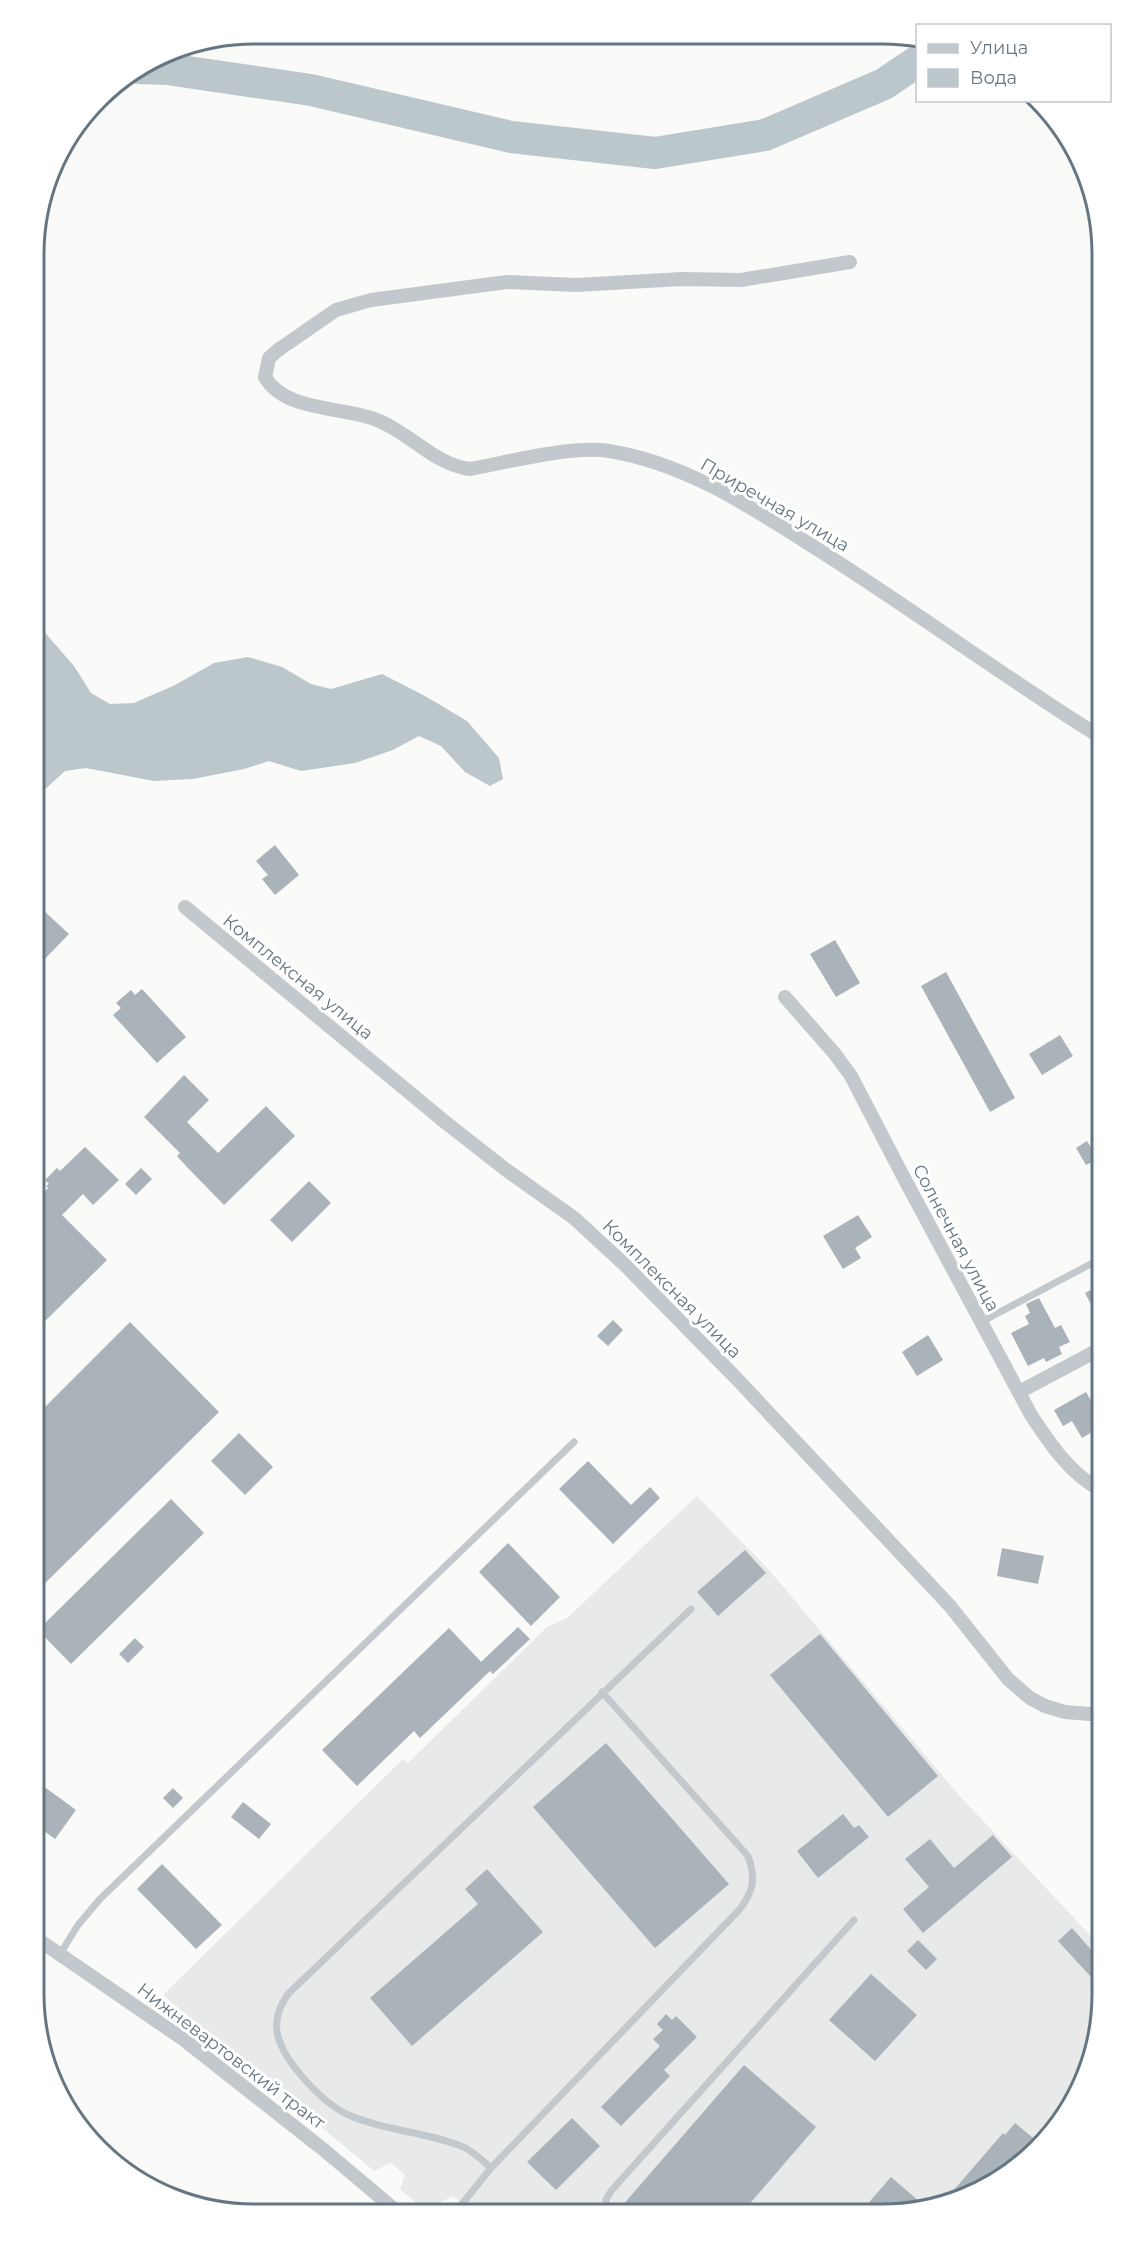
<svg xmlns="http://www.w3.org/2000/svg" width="1135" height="2248" font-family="Montserrat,sans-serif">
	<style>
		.built { fill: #e8e9e9 }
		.water { fill: #bbc7cb }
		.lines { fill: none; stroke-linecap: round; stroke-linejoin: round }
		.river { stroke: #bbc7cb; stroke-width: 32 }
		.building { fill: #aab3b9 }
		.lane { stroke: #c3c8cc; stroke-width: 7 }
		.street { stroke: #c3c8cc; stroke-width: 14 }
		.labels { text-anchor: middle; stroke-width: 6; stroke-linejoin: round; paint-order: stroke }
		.street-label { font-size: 18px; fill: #657683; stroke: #fff }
		.rim { fill: none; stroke: #657683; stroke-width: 3 }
	</style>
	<rect width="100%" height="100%" fill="#fafaf8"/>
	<polygon class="built" points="697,1496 769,1570 957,1793 1102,1948 1101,2010 1085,2079 1056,2129 1004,2178 952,2203 882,2215 471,2214 471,2210 453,2196 425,2210 400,2189 405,2175 391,2163 374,2171 163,1995 403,1759 408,1763 547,1627 567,1618"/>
	<polygon class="water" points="34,620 74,666 91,693 110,704 134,703 175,685 214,663 248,657 282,667 311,684 331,689 382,674 425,696 467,721 499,758 503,779 490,786 465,772 441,746 419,736 393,750 355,763 301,771 269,761 244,769 193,779 154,781 86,768 65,771 42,792 34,806"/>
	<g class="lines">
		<polyline class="river" points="140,68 167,69 311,90 511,137 655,153 765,135 884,84 918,61"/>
	</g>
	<g class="building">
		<polygon points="275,845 299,875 275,895 262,879 268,875 256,861"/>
		<polygon points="43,910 69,934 34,970 34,919"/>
		<polygon points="835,940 860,983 836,997 810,954"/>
		<polygon points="946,972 1015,1098 990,1112 921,986"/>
		<polygon points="142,989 186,1037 157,1063 113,1015 121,1008 116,1003 131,990 135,995"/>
		<polygon points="1060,1035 1073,1056 1042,1075 1029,1054"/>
		<polygon points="184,1075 209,1100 187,1122 218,1153 266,1106 295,1136 224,1205 186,1166 177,1156 180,1153 144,1117"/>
		<polygon points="1087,1141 1098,1159 1086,1165 1076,1148"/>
		<polygon points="85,1147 119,1180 93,1205 83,1194 62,1215 107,1260 34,1332 34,1202 48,1188 46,1186 49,1184 45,1180 57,1168 60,1171"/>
		<polygon points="141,1168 152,1179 136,1195 125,1184"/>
		<polygon points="309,1181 331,1203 292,1242 270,1220"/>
		<polygon points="858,1215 872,1237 855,1248 861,1258 843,1269 823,1236"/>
		<polygon points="1102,1284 1102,1325 1085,1293"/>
		<polygon points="1039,1298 1055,1328 1061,1325 1070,1342 1059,1347 1062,1354 1046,1362 1044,1358 1028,1366 1011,1333 1029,1324 1025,1316 1030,1313 1026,1304"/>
		<polygon points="613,1320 623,1330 608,1346 597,1336"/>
		<polygon points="130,1322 219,1412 33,1595 34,1418"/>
		<polygon points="928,1335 943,1360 917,1376 902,1352"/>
		<polygon points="1086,1392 1102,1419 1102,1426 1082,1438 1072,1421 1063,1426 1054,1410"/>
		<polygon points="239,1433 273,1467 245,1495 211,1461"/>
		<polygon points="588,1461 631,1505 650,1487 660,1498 613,1544 559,1489"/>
		<polygon points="171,1499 204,1533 71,1664 38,1630"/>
		<polygon points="508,1543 560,1597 531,1626 479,1572"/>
		<polygon points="1002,1548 1044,1556 1038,1584 997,1576"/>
		<polygon points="745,1550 766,1573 718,1616 697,1592"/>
		<polygon points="518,1627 530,1639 493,1674 490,1671 420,1738 414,1731 357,1786 322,1750 449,1628 486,1667 481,1662"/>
		<polygon points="820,1634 938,1776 888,1817 770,1675"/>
		<polygon points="135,1638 144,1647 128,1663 119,1654"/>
		<polygon points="606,1743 729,1884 655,1948 533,1807"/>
		<polygon points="39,1783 76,1810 55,1839 33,1823 33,1792"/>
		<polygon points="173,1788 183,1798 173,1808 163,1798"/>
		<polygon points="243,1802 271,1824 259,1839 231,1817"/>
		<polygon points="843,1814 854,1828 859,1825 869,1837 818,1878 797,1851"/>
		<polygon points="993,1835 1012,1857 923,1933 903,1909 929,1887 905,1859 930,1839 954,1868"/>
		<polygon points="162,1864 222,1925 196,1949 137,1889"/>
		<polygon points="487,1869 543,1932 412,2046 370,1998 478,1904 465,1889"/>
		<polygon points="1072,1928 1102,1962 1102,1989 1058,1941"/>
		<polygon points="918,1940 937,1959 926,1970 907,1951"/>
		<polygon points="871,1974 917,2015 875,2061 829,2020"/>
		<polygon points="666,2014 672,2020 676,2016 697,2037 664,2070 670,2076 621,2126 601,2107 660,2046 653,2039 663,2030 657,2024"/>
		<polygon points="744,2065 816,2127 740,2215 632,2214 622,2206"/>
		<polygon points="572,2118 600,2146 556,2190 527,2162"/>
		<polygon points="1015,2123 1039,2143 1004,2178 962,2199 953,2191 1003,2133 1005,2135"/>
		<polygon points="891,2177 927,2208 882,2215 858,2215"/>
	</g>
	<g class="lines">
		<g class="lane">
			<polyline points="981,1322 1102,1258"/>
			<polyline points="60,1954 78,1925 100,1899 574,1442"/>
			<path d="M491,2168C482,2160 472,2150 461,2146C426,2132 386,2131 351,2116C324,2105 282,2061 277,2032C275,2017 280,2006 288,1994L691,1609"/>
			<path d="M454,2214L491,2168L740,1909C754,1890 756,1879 748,1856L602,1692"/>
			<polyline points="607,2214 606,2200 611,2191 854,1920"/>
		</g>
		<g class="street">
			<path d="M850,262L741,280L682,279L576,285L507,282L371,300L336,310L278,350L269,358L265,377C285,412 342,406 377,420C410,433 435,465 470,469C509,462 572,445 609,451C685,463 751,507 814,547C911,608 1004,677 1102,738"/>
			<polyline points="185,907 445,1122 505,1169 574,1218 624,1264 736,1378 950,1606 1008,1679 1030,1698 1045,1706 1065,1712 1102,1715"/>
			<path d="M785,997L835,1054L851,1076L904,1178L1031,1415C1050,1444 1070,1474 1102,1491"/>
			<polyline points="1019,1392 1102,1348"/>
			<polyline points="33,1936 183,2039 324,2150 400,2214"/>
		</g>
	</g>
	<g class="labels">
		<g class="street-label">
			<text transform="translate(775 505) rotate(30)" y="6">Приречная улица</text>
			<text transform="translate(298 977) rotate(39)" y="6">Комплексная улица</text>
			<text transform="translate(956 1238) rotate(62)" y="6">Солнечная улица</text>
			<text transform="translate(672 1289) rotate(45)" y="6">Комплексная улица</text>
			<text transform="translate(231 2056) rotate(37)" y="6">Нижневартовский тракт</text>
		</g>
	</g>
	<path d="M0 0H1135V2248H0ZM254 44H882A210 210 0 0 1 1092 254V1994A210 210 0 0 1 882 2204H254A210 210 0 0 1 44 1994V254A210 210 0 0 1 254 44Z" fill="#fff" fill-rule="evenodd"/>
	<path class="rim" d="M254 44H882A210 210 0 0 1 1092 254V1994A210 210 0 0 1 882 2204H254A210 210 0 0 1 44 1994V254A210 210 0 0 1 254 44Z"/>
	<rect x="916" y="24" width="195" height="78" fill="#ffffff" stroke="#c1c8cd" stroke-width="1.5"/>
	<rect x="928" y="44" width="30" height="9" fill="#c3c8cc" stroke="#c1c8cd" stroke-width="1.5"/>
	<text x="970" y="54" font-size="18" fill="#657683">Улица</text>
	<rect x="928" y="69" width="30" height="18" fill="#bbc7cb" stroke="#c1c8cd" stroke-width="1.5"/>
	<text x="970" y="84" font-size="18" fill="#657683">Вода</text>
</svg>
